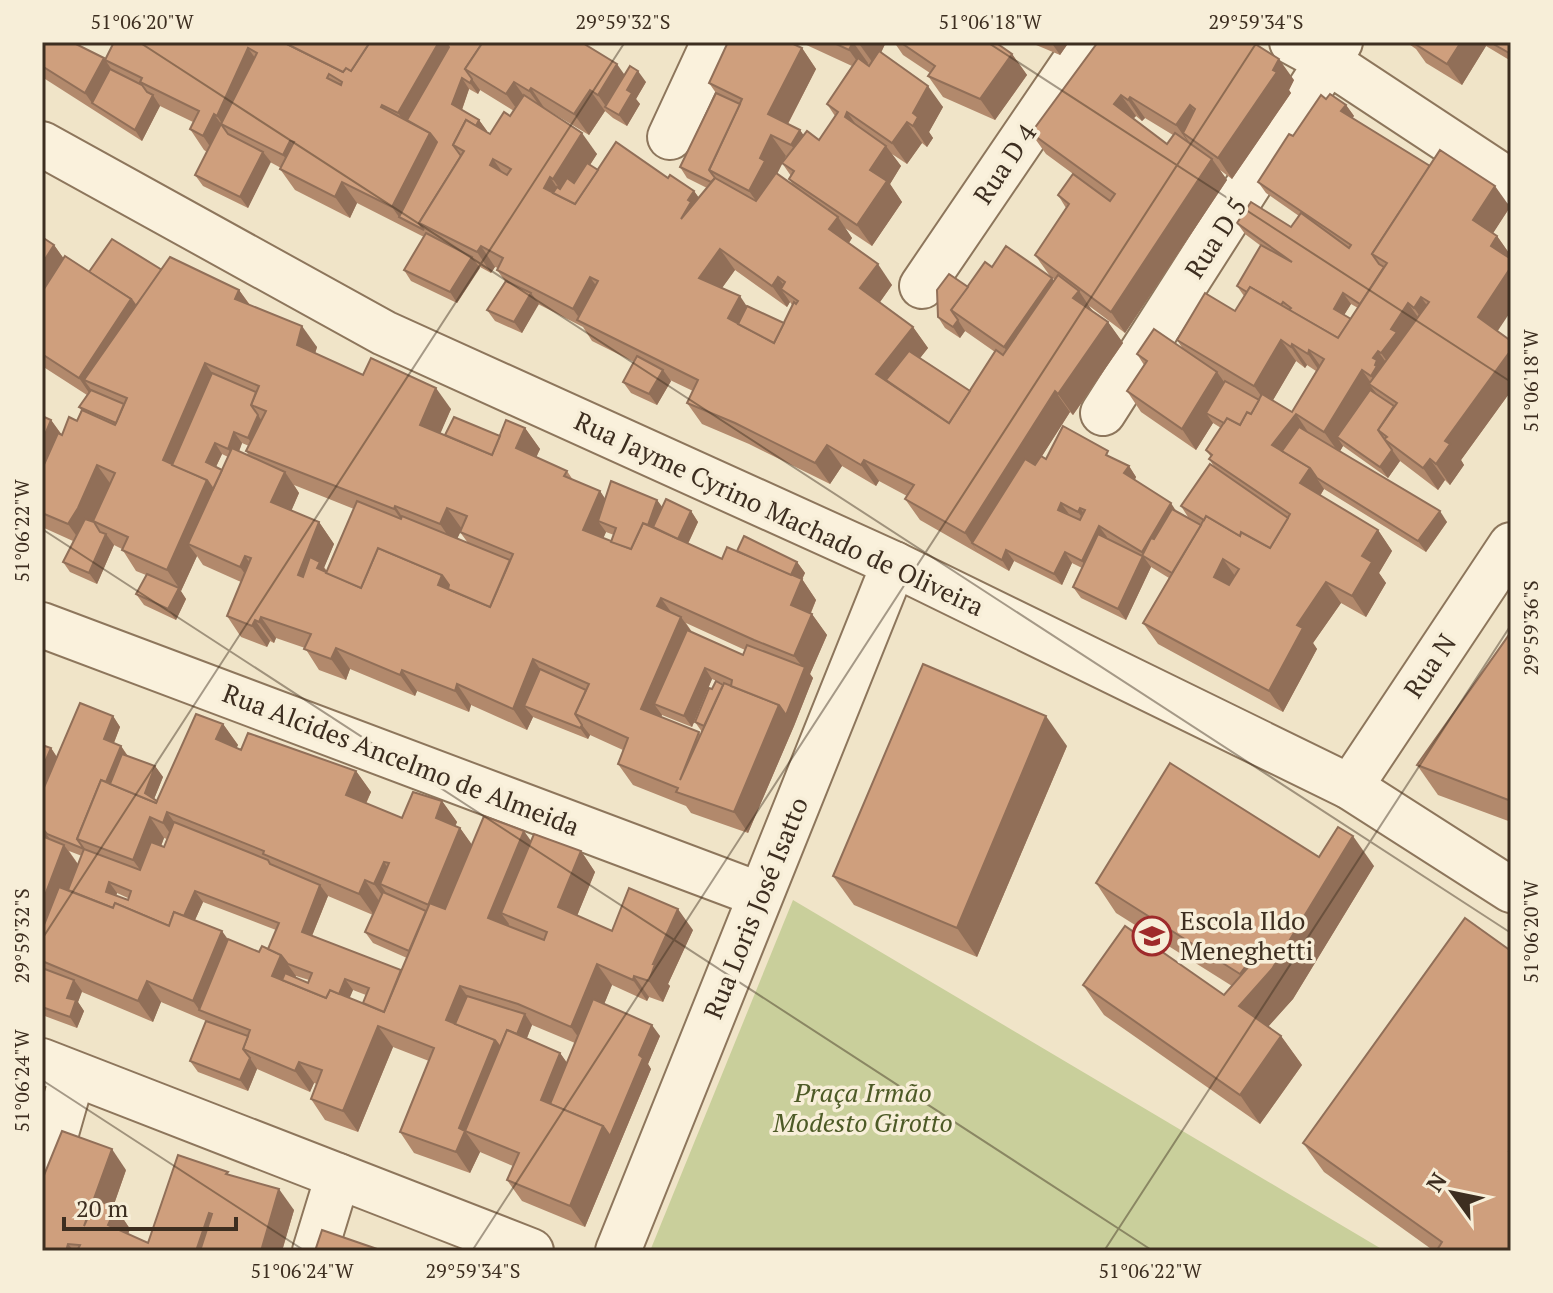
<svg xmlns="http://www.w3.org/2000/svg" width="1553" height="1293" font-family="'PT Serif',serif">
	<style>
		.green { fill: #c9cf9b }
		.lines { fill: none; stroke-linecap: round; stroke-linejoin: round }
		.minor-casing { stroke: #8d765c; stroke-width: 48 }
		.minor { stroke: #faf1dc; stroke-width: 44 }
		.wall { fill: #b2896c; fill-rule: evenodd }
		.shaded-wall { fill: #916f58 }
		.building { fill: #cf9f7d; stroke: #916f58; stroke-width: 2; fill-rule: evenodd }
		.ticks { fill: none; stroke: #3d2e20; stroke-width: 2; stroke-opacity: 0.45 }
		.labels { text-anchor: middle; stroke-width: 7; stroke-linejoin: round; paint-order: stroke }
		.street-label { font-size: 26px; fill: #3d2e20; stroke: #f7eed8 }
		.poi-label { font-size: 26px; fill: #3d2e20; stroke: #f7eed8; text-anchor: start }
		.park-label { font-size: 26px; font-style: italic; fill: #4d5a26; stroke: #f7eed8 }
		.neatline { fill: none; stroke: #3d2e20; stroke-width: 3 }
		.ticks-label { font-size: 20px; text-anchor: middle; fill: #3d2e20 }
	</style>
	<rect width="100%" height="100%" fill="#f0e4c8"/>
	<polygon class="green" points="793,900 1385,1251 650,1251"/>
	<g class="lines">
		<g class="minor-casing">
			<g id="minor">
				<polyline points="1292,42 1329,62 1511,182"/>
				<polyline points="670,137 714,42"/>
				<polyline points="42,144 384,333 894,564 1350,787 1511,890"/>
				<polyline points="922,286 1088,42"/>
				<polyline points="1103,413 1340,42"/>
				<polyline points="42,625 760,895"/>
				<polyline points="1350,787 1511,545"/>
				<polyline points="42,1061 531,1251"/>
				<polyline points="42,1182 73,1074"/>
				<polyline points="315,1251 338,1176"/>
				<polyline points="618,1251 894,564"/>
			</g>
		</g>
		<use href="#minor" class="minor"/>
	</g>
	<g class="wall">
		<path d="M42,42L104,58L105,60L114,42H581L625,75L646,82L636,99L640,104L627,126L613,118L605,111L589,135L549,111L597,154L590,165L598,170L668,178L694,191L699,198L707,188L687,178L680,167L716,93L709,83L802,48L816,69L788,124L800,130L804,136L819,140L835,116L827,104L852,66L800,42H886L881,52L943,107L929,132L933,138L927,147L922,143L907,164L892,154L901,166L890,184L902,202L872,246L845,228L852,238L849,243L892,285L880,302L913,327L928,348L920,358L970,391L995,352L965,331L960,338L945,328L938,317L968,287L992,267L1052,278L1054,281L1055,280L1050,276L1035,255L1066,208L1058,195L1110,201L1046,154L1031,133L1098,42L1294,80L1289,90L1291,93L1232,179L1220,170L1227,180L1125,333L1088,305L1093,311L1108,322L1123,343L1073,415L1070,412L1042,456L1046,459H1114L1129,466L1136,477L1135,480L1176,511L1201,524L1188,517L1181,506L1215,468L1209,459L1211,457L1206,450L1221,428L1213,423L1196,450L1141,412L1127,391L1144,365L1137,354L1183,349L1177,340L1235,311L1244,296L1237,286L1261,246L1245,234L1237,223L1291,227L1299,216L1266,193L1258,182L1293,136L1326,99L1346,105L1354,116L1352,118L1430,166L1510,207L1493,233L1497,236L1511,256L1498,331L1511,341V391L1461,460L1464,465L1450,485L1445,480L1438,490L1400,461L1388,478L1343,446L1340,451L1447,522L1426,552L1324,489L1320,496L1378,530L1392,551L1379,573L1386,583L1366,617L1341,603L1313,643L1317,649L1283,712L1158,644L1143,623L1169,578L1151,567L1126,620L1081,598L1073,587L1082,568L1072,563L1062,585L1014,561L1009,571L920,520L905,499L907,496L879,481L876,486L842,466L830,484L749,444L702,424L687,403L693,391L670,380L671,381L657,405L631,393L623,382L634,362L592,341L583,327L538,304L522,333L495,321L487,310L505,281L497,270L498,268L495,267L491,273L480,267L457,303L411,281L404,270L424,237L357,203L350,218L295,190L280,169L281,168L270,162L248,208L203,186L195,175L207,152L204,150L190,129L193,122L160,106L142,141L42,77ZM469,89L478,94L480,90L514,111L510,116L490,134L486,132L487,131L479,120L462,110ZM1136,116L1142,121L1145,118L1173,135L1167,144L1133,118ZM786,156L787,157L782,163L791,176L789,179L793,185L777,174ZM735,270L787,307L790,302L792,305L784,323L747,306L722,288ZM1351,304L1358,308L1351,319L1344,315ZM1296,361L1305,368L1307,365L1316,371L1292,412L1273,400Z"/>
		<polygon points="894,42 995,42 1012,54 1027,75 995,120 943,97 928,76 930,73 903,55"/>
		<polygon points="1029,42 1069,42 1060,55"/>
		<polygon points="1406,42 1511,42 1511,61 1486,46 1462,85 1426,63 1416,49"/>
		<path d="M42,237L54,245L64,259L89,272L162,270L239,290L250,305L317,347L315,354L363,375L451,409L440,433L445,435L500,436L525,428L540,449L536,457L567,471L573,480L600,491L605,499L657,500L662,507L691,511L698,522L688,544L722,559L737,551L797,562L805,573L802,579L816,600L811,613L827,635L810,674L813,678L794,726L748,833L691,813L686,806L633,785L618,764L623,750L590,735L588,739L533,717L527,730L471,705L469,712L417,691L415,696L350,669L346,680L319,670L305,648L276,638L274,643L270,641L267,647L241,637L227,616L241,582L203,565L197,556L181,591L180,590L186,599L176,620L144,605L136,594L146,575L136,571L122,549L114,545L97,584L70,572L63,562L73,541L42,527V416L51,420L62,435L77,421L81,410L79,407L87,395L42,366ZM242,443L249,446L246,451L249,456L239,451ZM222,454L228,457L222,470L216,467ZM294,485L354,509L327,571L324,567L334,544L319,522L291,511L299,493ZM460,532L468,543L457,539ZM606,532L614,535L611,542L603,538ZM686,623L745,650L743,655L692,632ZM712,679L723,684L712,689L695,722L702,732L701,734L661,717L662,715L692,727Z"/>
		<polygon points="1511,632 1511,822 1438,795 1417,765"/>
		<path d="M113,716L120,727L114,743L121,746L128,756L155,766L163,777L154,799L157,801L223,724L238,745L236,748L241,750L356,771L371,792L366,804L402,818L442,801L457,822L455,826L460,828L472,845L531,841L581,851L595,872L577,916L612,931L693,930L668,984L670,986L663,1002L649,997L647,1001L612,985L604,1004L660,1036L648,1064L651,1069L585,1227L522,1201L507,1180L513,1166L480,1152L470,1173L414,1153L400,1132L429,1061L393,1047L358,1132L325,1120L311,1099L317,1084L314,1083L310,1092L257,1069L248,1091L198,1072L190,1061L206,1021L161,1002L153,1022L82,992L78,1002L84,1011L77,1028L42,1015V745L51,748L57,757ZM164,838L167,839L164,847L161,846ZM69,851L82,856L78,864ZM117,893L128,898V900L116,896ZM328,896L373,915L365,932L373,943L407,958L401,970L312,936ZM203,902L276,930L268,949L259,952L228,940L195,920ZM296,976L309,980L308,983L295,977ZM353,990L366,995L363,1003L349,998ZM532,1025L575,1043L567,1063L560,1053L527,1038Z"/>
		<polygon points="1067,746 977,957 854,905 833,876"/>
		<polygon points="1319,857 1374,866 1293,999 1268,1026 1281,1036 1302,1065 1260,1124 1104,1015 1083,985 1224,995 1232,986 1116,913 1096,883"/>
		<polygon points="1303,1143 1511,1251 1434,1251 1324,1172"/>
		<polygon points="126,1170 113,1207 116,1208 130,1229 128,1234 148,1243 230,1175 294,1210 282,1251 42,1251"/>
	</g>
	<g class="shaded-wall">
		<polygon points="439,42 445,42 457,58 413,134 398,113"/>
		<polygon points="853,42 868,63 864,71 849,50"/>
		<polygon points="862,42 886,42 875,66 860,45"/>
		<polygon points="1051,42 1069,42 1060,55"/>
		<polygon points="1461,42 1483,42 1486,46 1462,85 1447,64"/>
		<polygon points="248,48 263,69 223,125 217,116"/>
		<polygon points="802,48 816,69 782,135 768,114"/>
		<polygon points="1012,54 1027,75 995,120 980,99"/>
		<polygon points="104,58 118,79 92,103 85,93"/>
		<polygon points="1279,59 1294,80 1289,90 1291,93 1232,179 1218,158"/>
		<polygon points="617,64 631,84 638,71 646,82 636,99 640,104 627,126 619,115 607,108 598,95"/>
		<polygon points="462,78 469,89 460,115 452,104"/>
		<polygon points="472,79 480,90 478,94 470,83"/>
		<polygon points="514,82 529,103 521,115 506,94"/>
		<polygon points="928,86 943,107 929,132 933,138 927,147 913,126 913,113"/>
		<polygon points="531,88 545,109 544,112 529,91"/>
		<polygon points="590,90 605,111 589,135 574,114"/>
		<polygon points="153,95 160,106 142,141 135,130"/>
		<polygon points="1121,95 1136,116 1128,125 1114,104"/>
		<polygon points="1130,97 1145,118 1142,121 1128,100"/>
		<polygon points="1190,105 1204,126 1183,133 1191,145 1191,146 1176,125"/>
		<polygon points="1346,105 1354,116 1349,122 1341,111"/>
		<polygon points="847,112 862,133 845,117"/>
		<polygon points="214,114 229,135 217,157 203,136"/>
		<polygon points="479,120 487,131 471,160 464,151"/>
		<polygon points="907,122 922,143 907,164 892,143"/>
		<polygon points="800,130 814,151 806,166 791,145"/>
		<polygon points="430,133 445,154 399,217 392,207"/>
		<polygon points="582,133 597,154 567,200 553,179"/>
		<polygon points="771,135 786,156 776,176 764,212 749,191 760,158"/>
		<polygon points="290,141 305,162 298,176 283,155"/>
		<polygon points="886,146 901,166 890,184 902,202 872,246 857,225 870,170"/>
		<polygon points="263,152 271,162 248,208 240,197"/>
		<polygon points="493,159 508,180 490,165"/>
		<polygon points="1212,159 1227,180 1125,333 1111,312"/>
		<polygon points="550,177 564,198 544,188"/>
		<polygon points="342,182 357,203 350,218 335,197"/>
		<polygon points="1495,186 1510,207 1488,241 1473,220"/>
		<polygon points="694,191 709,212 681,219 688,200"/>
		<polygon points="838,217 852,238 844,250 829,229"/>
		<polygon points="1497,236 1511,256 1505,267 1491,246"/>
		<polygon points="54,245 69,266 42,309 42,264"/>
		<polygon points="481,246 495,267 491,273 477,252"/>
		<polygon points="720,249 735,270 714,299 699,278"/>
		<polygon points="472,257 480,268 457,303 450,292"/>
		<polygon points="878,264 892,285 875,309 860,288"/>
		<polygon points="1511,267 1511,311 1493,338 1478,317"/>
		<polygon points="590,277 605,298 582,322 573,309"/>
		<polygon points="778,277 793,298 781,289 790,302 787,307 772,286"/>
		<polygon points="1052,278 1067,299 1018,368 1004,347"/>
		<polygon points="239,290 254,311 235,299"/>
		<polygon points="1079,291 1093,312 1073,298"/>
		<polygon points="531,293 539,304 522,333 514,322"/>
		<polygon points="1343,293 1351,304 1341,320 1334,309"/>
		<polygon points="740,296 754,317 735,328 728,318"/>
		<polygon points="1421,297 1436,318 1429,329 1414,308"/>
		<polygon points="131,299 143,316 84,380 96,396 94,400 79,378"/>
		<polygon points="1408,303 1423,324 1396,374 1381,353 1391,329"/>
		<polygon points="958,320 965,331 960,338 953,327"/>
		<polygon points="1108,322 1123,343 1073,415 1058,394"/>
		<polygon points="302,326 317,347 311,366 297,345"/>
		<polygon points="913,327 928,348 894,391 876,374"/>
		<polygon points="1281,340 1296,361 1269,407 1254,386"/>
		<polygon points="1292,344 1307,365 1305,368 1291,347"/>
		<polygon points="1309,350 1324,371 1322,375 1308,354"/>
		<polygon points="1511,350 1511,391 1461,460 1464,465 1450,485 1436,464 1445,441"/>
		<polygon points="1378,351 1393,372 1383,393 1371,376 1375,365 1373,358"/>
		<polygon points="205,363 220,384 170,470 163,460"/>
		<polygon points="663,370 671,381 657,405 649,394"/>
		<polygon points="1362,370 1374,387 1369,384 1376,393 1337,437 1343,446 1339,453 1324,432"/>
		<polygon points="1217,372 1232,393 1206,413 1213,423 1196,450 1182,429"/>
		<polygon points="436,388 451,409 435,446 420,425"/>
		<polygon points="1055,391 1070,412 983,549 972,543 979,554 965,533"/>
		<polygon points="1296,414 1310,435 1280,455 1272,445"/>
		<polygon points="258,415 265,426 255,449 248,438"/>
		<polygon points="51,420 66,441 42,499 42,442"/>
		<polygon points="525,428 540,449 531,469 516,448"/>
		<polygon points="234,432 242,443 236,460 228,449"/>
		<polygon points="1385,440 1400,461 1388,478 1380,467"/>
		<polygon points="215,443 222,454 213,473 206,462"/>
		<polygon points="827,445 842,466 830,484 815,463"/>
		<polygon points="1430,459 1445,480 1438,490 1423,468"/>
		<polygon points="864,460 879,481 876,486 861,465"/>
		<polygon points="97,465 112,486 83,545 68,524"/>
		<polygon points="1129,466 1136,477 1132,484 1124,473"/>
		<polygon points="1310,468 1324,489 1315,504 1300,483"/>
		<polygon points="285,472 299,493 286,523 271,502"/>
		<polygon points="207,480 221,501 188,544 197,556 181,591 167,570"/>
		<polygon points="600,491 614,512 598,521 606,532 598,551 583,530"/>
		<polygon points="657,500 665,511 654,538 644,535"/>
		<polygon points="1061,503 1069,514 1058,510"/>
		<polygon points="1171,503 1178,514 1146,558 1142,552"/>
		<polygon points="395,506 409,527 408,530 394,509"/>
		<polygon points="447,508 462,529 454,545 440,524"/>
		<polygon points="1080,508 1088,519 1086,523 1078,512"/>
		<polygon points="691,511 698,522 682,556 675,545"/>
		<polygon points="1440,511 1447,522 1426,552 1418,541"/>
		<polygon points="319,522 334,544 324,568 335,583 312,596 298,575"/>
		<polygon points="1099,526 1107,537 1089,572 1082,561"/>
		<polygon points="1378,530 1392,551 1379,573 1386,583 1366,617 1352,596 1362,556"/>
		<polygon points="106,534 114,545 97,584 89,573"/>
		<polygon points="1006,550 1014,561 1009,571 1002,560"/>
		<polygon points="1065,552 1072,563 1062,585 1054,574"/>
		<polygon points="245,556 260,577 255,588 240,567"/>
		<polygon points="1143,556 1151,567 1126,620 1118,609"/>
		<polygon points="1223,559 1238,580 1229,598 1214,577"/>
		<polygon points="797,562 805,573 796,592 788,581"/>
		<polygon points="442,575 457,596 438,585"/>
		<polygon points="802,579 816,600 805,626 791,605"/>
		<polygon points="1326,582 1341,603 1313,643 1317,649 1283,712 1269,691 1297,625"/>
		<polygon points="179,588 186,599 176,620 168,609"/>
		<polygon points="661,598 676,619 657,606"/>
		<polygon points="812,614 827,635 810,674 813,678 794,726 748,833 734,812 779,705 804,669 794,656"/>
		<polygon points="261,617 276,638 274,643 259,622"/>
		<polygon points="681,617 696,638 654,704 662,715 655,730 641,709"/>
		<polygon points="255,620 270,641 267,647 252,626"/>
		<polygon points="336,648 350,669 346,680 331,659"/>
		<polygon points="533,659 548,680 524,706 533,717 527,730 513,709"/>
		<polygon points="705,668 712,679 692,727 684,716"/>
		<polygon points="402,670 417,691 415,696 400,675"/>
		<polygon points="457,684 471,705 469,712 455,691"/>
		<polygon points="113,716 120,727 111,750 104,739"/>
		<polygon points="1046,716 1067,746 977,957 957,928"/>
		<polygon points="223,724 238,745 231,760 216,739"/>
		<polygon points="582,725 590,735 588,739 580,728"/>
		<polygon points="121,746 128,757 82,838"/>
		<polygon points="51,748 58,759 42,799 42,769"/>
		<polygon points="155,766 163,777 152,804 145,793"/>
		<polygon points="356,771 371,792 360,816 346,795"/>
		<polygon points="442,801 457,822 450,839 436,818"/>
		<polygon points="167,812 182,833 177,844 163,823"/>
		<polygon points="150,817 164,838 148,881 133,860"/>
		<polygon points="42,828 55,846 42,841"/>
		<polygon points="460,828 475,849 444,924 429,903"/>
		<polygon points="524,831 539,852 501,913 509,924 503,939 488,918"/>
		<polygon points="1353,836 1374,866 1293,999 1260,1036 1239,1006 1240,974 1248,963 1261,981"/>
		<polygon points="64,845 79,866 42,946 42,903"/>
		<polygon points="581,851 595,872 572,928 558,907"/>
		<polygon points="384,862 398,883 380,884 391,900 389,905 374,884"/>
		<polygon points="365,880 379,901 374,915 359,894"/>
		<polygon points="109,882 117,893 114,903 106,892"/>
		<polygon points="320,885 328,896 309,943 302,932"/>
		<polygon points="195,891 203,902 183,947 176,936"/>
		<polygon points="678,909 693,930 668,984 670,986 663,1002 649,981 653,964"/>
		<polygon points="222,931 237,952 200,1011 193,1001"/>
		<polygon points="281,955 296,976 290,990 272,976"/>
		<polygon points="597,964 612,985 586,1048 571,1027"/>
		<polygon points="634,976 649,997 647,1001 633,980"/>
		<polygon points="345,979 353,990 341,1019 333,1008"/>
		<polygon points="74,980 82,991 78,1002 84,1011 77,1028 70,1017 67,998"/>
		<polygon points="147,981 161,1002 153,1022 138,1001"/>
		<polygon points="460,986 475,1007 463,1034 446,1020"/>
		<polygon points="525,1014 532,1025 517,1063 509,1053"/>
		<polygon points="652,1025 660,1036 648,1064 651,1069 585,1227 570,1206 603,1126 639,1055"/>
		<polygon points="378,1026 393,1047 358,1132 343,1111"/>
		<polygon points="1281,1036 1302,1065 1260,1124 1240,1095"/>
		<polygon points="495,1040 510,1061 465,1131 480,1152 470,1173 456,1152 459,1128"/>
		<polygon points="560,1053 575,1074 548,1110 541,1100"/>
		<polygon points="250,1058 257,1069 248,1091 240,1080"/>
		<polygon points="299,1062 314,1083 310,1092 295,1071"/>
		<polygon points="112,1149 126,1170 99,1247 84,1226"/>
		<polygon points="279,1189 294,1210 282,1251 261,1251"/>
		<polygon points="116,1208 130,1229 123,1246 108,1225"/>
		<polygon points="209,1213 224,1234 218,1251 196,1251"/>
		<polygon points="68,1244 74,1251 66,1251"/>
	</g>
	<g class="building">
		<polygon points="42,42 72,42 104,58 85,93 42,66"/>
		<path d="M114,42H283L343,72L346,68L351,71L370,42H439L398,113L382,105L381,107L430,133L392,207L342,182L335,197L280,169L294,142L290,141L283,155L221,124L257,53L248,48L217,116L214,114L203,136L190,129L199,111L140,82L142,78L105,60ZM329,74L342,82L341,85L327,78Z"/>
		<polygon points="283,42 370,42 351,71 346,68 343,72"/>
		<polygon points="445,42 483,42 465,69 472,79 470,83 462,78 452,104 479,120 476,126 466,120 453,145 461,156 419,223 424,230 399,217 437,142 430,133 407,120 449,47"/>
		<polygon points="483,42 581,42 617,64 598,95 590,90 574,114 531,88 529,91 514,82 506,94 465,69"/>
		<polygon points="728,42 789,42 802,48 768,114 800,130 791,145 771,135 760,158 765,161 749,191 709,170 742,99 709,83"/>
		<polygon points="832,42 853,42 849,50"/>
		<polygon points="900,42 995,42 1012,54 980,99 928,76 935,66"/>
		<polygon points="1098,42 1252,42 1279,59 1273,70 1277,72 1218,158 1183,133 1195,109 1190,105 1176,125 1130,97 1128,100 1121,95 1114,104 1167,144 1175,133 1212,159 1111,312 1035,255 1069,204 1058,195 1073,174 1110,201 1115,194 1031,133"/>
		<polygon points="1412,42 1461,42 1447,64"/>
		<polygon points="1490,42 1511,42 1511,54"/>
		<polygon points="879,51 928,86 913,113 918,117 913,126 907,122 892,143 847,112 845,117 886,146 870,170 887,181 857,225 789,179 794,171 782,163 807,131 819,140 838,112 827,104 858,58 869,66"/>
		<polygon points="630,66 638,71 627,90 632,93 619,115 605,107"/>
		<polygon points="110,69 142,85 147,92 153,95 135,130 92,103"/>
		<polygon points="716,93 740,104 709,170 715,178 711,182 680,167"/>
		<polygon points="1330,94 1346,105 1341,111 1430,166 1372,254 1379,264 1384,267 1360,304 1343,293 1334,309 1351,319 1338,338 1289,310 1291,308 1283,302 1281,305 1250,287 1247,292 1237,286 1261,245 1292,262 1237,223 1251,202 1291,227 1301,213 1349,248 1351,245 1258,182 1289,134 1293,136 1321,95 1326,99"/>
		<path d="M524,95L582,133L553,179L550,177L544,188L575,204L616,142L668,178L670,175L694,191L688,200L691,202L681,219L715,178L756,201L776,173L838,217L829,229L878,264L860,288L913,327L876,374L949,423L996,350L1003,355L1058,275L1079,291L1073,298L1108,322L1058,394L1055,391L965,533L905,499L914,485L864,460L861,465L827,445L815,463L735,423L687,403L698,380L577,320L598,281L590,277L573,309L497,270L503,258L481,246L477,252L419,223L464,151L453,145L466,120L490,134L504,112L510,116ZM493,159L511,169L507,175L490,165ZM720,249L772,286L778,277L785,282L781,289L798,301L796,304L794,302L774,343L728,318L740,296L699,278Z"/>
		<polygon points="221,124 228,134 263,152 240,197 195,175"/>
		<path d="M1440,150L1495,186L1473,220L1497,236L1491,246L1511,259V267L1478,317L1511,341V350L1445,441L1450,444L1436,464L1430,459L1423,468L1384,439L1387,437L1378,430L1397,403L1369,384L1429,302L1421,297L1414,308L1408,303L1391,329L1397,332L1381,353L1378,351L1373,358L1377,360L1375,365L1377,366L1371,376L1362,370L1324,432L1296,414L1272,445L1310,468L1300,483L1378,530L1362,556L1372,562L1352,596L1326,582L1297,625L1303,628L1269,691L1143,623L1206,516L1240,536L1241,532L1270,548L1290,514L1209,459L1212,455L1206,450L1227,418L1240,425L1247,412L1251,414L1262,394L1292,412L1324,359L1309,350L1308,354L1292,344L1291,347L1281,340L1254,386L1177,340L1205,293L1235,311L1250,287L1338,338L1387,263L1372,254ZM1223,559L1239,569L1229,585L1214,577Z"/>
		<polygon points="587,163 598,170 575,204 553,193 557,187 560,189 567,178 574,183"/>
		<polygon points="426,233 472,257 450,292 404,270"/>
		<polygon points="42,237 54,245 42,264"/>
		<polygon points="112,239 162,270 136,306 131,299 89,272"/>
		<polygon points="1006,246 1052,278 1004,347 951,310 985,262 992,267"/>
		<polygon points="65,256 131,299 79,378 42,354 42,292"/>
		<polygon points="170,257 239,290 235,299 302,326 297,345 363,375 371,358 436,388 420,425 492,455 506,420 525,428 516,448 567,471 564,476 600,491 583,530 631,549 643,523 722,559 727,547 802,579 791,605 812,614 794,656 754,640 661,598 657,606 681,617 641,709 699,732 680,780 724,683 779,705 734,812 676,792 678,788 618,764 628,738 575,714 589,684 533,659 513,709 457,684 455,691 402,670 400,675 336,648 331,659 304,649 311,634 261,617 259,622 255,620 252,626 227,616 251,558 245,556 240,567 188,544 232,448 285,472 271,502 319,522 298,575 303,577 310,557 320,562 317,568 361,588 378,548 442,575 438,585 490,607 513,554 460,532 467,516 447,508 440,524 395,506 394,509 246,451 266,411 251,405 259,386 205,363 163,460 207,480 167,570 122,550 128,537 93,521 115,473 97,465 78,508 68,524 42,513 42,469 58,433 62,435 69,417 77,421 82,410 115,425 127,398 84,380"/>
		<polygon points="949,274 968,287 951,310 958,320 953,327 938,317 937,290"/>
		<polygon points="506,281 531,293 514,322 487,310"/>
		<polygon points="747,306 784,323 774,343 738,324"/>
		<polygon points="1154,329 1217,372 1182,429 1127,391 1147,361 1137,354"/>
		<polygon points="909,351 970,391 949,423 886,380"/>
		<polygon points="637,356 663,370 649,394 623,382"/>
		<polygon points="212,373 256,392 251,405 258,415 248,438 234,432 228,449 215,443 206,462 222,470 213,489 207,480 172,465"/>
		<polygon points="1225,381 1259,400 1251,414 1247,412 1240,425 1227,418 1224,423 1206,413"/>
		<polygon points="91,390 124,404 116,423 79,407"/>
		<polygon points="1370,390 1394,406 1378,430 1392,450 1380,467 1337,437"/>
		<polygon points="42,416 51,420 42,442"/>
		<polygon points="454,417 500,436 492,455 445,435"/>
		<path d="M1063,426L1108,451L1106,455L1129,466L1124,473L1171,503L1142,552L1099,526L1082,561L1065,552L1054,574L1006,550L1002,560L972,543L1025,459L1035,465L1041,456L1046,459ZM1061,503L1078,512L1080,508L1085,510L1080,520L1058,510Z"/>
		<polygon points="1299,427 1440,511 1418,541 1317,478 1310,468 1282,451"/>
		<polygon points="1210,464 1288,518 1270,548 1241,532 1240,536 1206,516 1204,520 1181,506"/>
		<polygon points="611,481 657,500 648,525 643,523 631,549 611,542 616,528 598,521"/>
		<polygon points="666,499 691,511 678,539 653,527"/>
		<polygon points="357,501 401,519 402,516 510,560 490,607 448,589 449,585 442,575 378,548 361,588 326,573"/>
		<polygon points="1172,509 1201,525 1172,573 1143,556 1118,609 1073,587 1098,534 1142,556 1151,538 1154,539"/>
		<polygon points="85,519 94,522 100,532 106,534 89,573 63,562"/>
		<polygon points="744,536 797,562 791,575 737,551"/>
		<polygon points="147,574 179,588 168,609 136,594"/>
		<polygon points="687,630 743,655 747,645 805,667 786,715 779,705 731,686 732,680 705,668 684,716 654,704"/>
		<polygon points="1511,632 1511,801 1417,765"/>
		<polygon points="923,664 1046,716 957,928 833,876"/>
		<polygon points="540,669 586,690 575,714 582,725 580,728 524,706"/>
		<polygon points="716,681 723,685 704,726 695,722 709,688 712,689"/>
		<polygon points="80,703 113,716 104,739 121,746 106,782 101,780 77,839 84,849 47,834 42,828 42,792"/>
		<polygon points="196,714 223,724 216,739 241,750 248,733 356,771 346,795 402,818 413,792 442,801 436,818 460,828 429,903 445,909 484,816 524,831 488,918 544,940 547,932 501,913 534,834 581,851 558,907 612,931 629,888 678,909 653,964 655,964 649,981 634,976 633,980 597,964 571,1027 518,1004 460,986 446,1020 495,1040 459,1128 465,1131 456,1152 400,1132 434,1048 378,1026 343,1111 311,1099 322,1070 299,1062 295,1071 243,1049 250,1030 199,1010 228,939 259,952 262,946 281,955 272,976 326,998 330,990 384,1012 429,905 380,884 389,863 384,862 374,884 365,880 359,894 263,854 264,851 167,812 163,823 150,817 133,860 77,839 101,780 156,803"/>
		<polygon points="42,745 51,748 42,769"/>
		<polygon points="122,754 155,766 145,793 157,801 156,803 110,784"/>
		<polygon points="1170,763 1319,857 1338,827 1353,836 1272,969 1239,1006 1281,1036 1240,1095 1083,985 1125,926 1224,995 1251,964 1248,963 1240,974 1096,883"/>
		<path d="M174,822L268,860L270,864L320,885L302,932L401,970L384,1012L363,1003L369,988L345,979L339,994L330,990L326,998L282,980L285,973L308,983L312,973L288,964L281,955L268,949L279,923L195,891L184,916L174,912L169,926L115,903L113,908L68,890L84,849L140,870L151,842L164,847ZM109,882L131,891L128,900L106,892Z"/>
		<polygon points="42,836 64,845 42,903"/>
		<polygon points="59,887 113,908 115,903 169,926 174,912 222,931 193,1001 147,981 138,1001 42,961 42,930"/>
		<polygon points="383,892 426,911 409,951 365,932"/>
		<polygon points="1465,918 1511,951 1511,1147 1509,1151 1511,1152 1511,1251 1439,1251 1437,1250 1442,1242 1303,1143"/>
		<polygon points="42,968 74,980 67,998 76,1000 70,1017 42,1007"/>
		<polygon points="467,996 525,1014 517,1034 507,1030 500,1047 495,1040 455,1024"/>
		<polygon points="593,999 652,1025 639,1055 643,1058 610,1136 603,1126 550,1104"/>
		<polygon points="206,1021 248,1036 243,1049 250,1058 240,1080 190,1061"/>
		<polygon points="507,1030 560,1053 541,1100 603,1126 570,1206 507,1180 519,1153 465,1131"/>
		<polygon points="62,1131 112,1149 84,1226 96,1199 116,1208 108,1225 148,1243 178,1155 228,1172 226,1174 279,1189 261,1251 200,1251 212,1214 209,1213 196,1251 77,1251 80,1245 68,1244 66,1251 42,1251 42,1180"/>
		<polygon points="322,1230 383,1251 315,1251"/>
	</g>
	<path class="ticks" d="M139,42L1511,933M987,42L1511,382M42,529L1153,1251M42,939L625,42M42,1080L305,1251M472,1251L1257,42M1104,1251L1511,625"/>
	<defs>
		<g id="school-ring" transform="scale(2)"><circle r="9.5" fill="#f7eed8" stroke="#9e2a2b" stroke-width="1.5"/><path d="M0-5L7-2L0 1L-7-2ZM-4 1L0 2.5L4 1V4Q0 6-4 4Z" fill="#9e2a2b"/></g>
	</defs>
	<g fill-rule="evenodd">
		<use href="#school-ring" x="1152" y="936"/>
	</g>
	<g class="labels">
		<g class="street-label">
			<text transform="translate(1005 164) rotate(-56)" y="9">Rua D 4</text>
			<text transform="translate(1216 238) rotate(-57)" y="9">Rua D 5</text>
			<text transform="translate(779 514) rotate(25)" y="9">Rua Jayme Cyrino Machado de Oliveira</text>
			<text transform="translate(1430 666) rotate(-56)" y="9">Rua N</text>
			<text transform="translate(401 760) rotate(21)" y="9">Rua Alcides Ancelmo de Almeida</text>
			<text transform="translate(756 908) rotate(-68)" y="9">Rua Loris José Isatto</text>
		</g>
		<g class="poi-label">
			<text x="1180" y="930">Escola Ildo<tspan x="1180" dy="30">Meneghetti</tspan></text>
		</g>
		<g class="park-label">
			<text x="863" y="1102">Praça Irmão<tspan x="863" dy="30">Modesto Girotto</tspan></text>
		</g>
	</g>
	<rect width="1553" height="1293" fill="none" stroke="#f7eed8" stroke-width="88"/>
	<g transform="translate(1453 1193) rotate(303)" stroke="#f7eed8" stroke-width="6" paint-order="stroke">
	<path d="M0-6L14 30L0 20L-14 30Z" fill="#3d2e20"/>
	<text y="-12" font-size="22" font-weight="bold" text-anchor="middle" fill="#3d2e20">N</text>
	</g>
	<path d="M64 1217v12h172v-12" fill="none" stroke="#3d2e20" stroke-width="4"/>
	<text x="76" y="1217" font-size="24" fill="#3d2e20" stroke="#f7eed8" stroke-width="6" paint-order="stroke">20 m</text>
	<rect x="44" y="44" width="1465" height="1205" class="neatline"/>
	<g class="ticks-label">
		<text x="142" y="29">51°06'20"W</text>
		<text x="623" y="29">29°59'32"S</text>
		<text x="990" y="29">51°06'18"W</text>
		<text x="1256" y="29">29°59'34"S</text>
		<text transform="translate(1531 381) rotate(-90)" y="7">51°06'18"W</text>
		<text transform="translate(22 531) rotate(-90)" y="7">51°06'22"W</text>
		<text transform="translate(1531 628) rotate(-90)" y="7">29°59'36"S</text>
		<text transform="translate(1531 932) rotate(-90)" y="7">51°06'20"W</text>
		<text transform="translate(22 936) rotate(-90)" y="7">29°59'32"S</text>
		<text transform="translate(22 1081) rotate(-90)" y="7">51°06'24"W</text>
		<text x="302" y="1278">51°06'24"W</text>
		<text x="473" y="1278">29°59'34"S</text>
		<text x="1150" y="1278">51°06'22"W</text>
	</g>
</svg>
